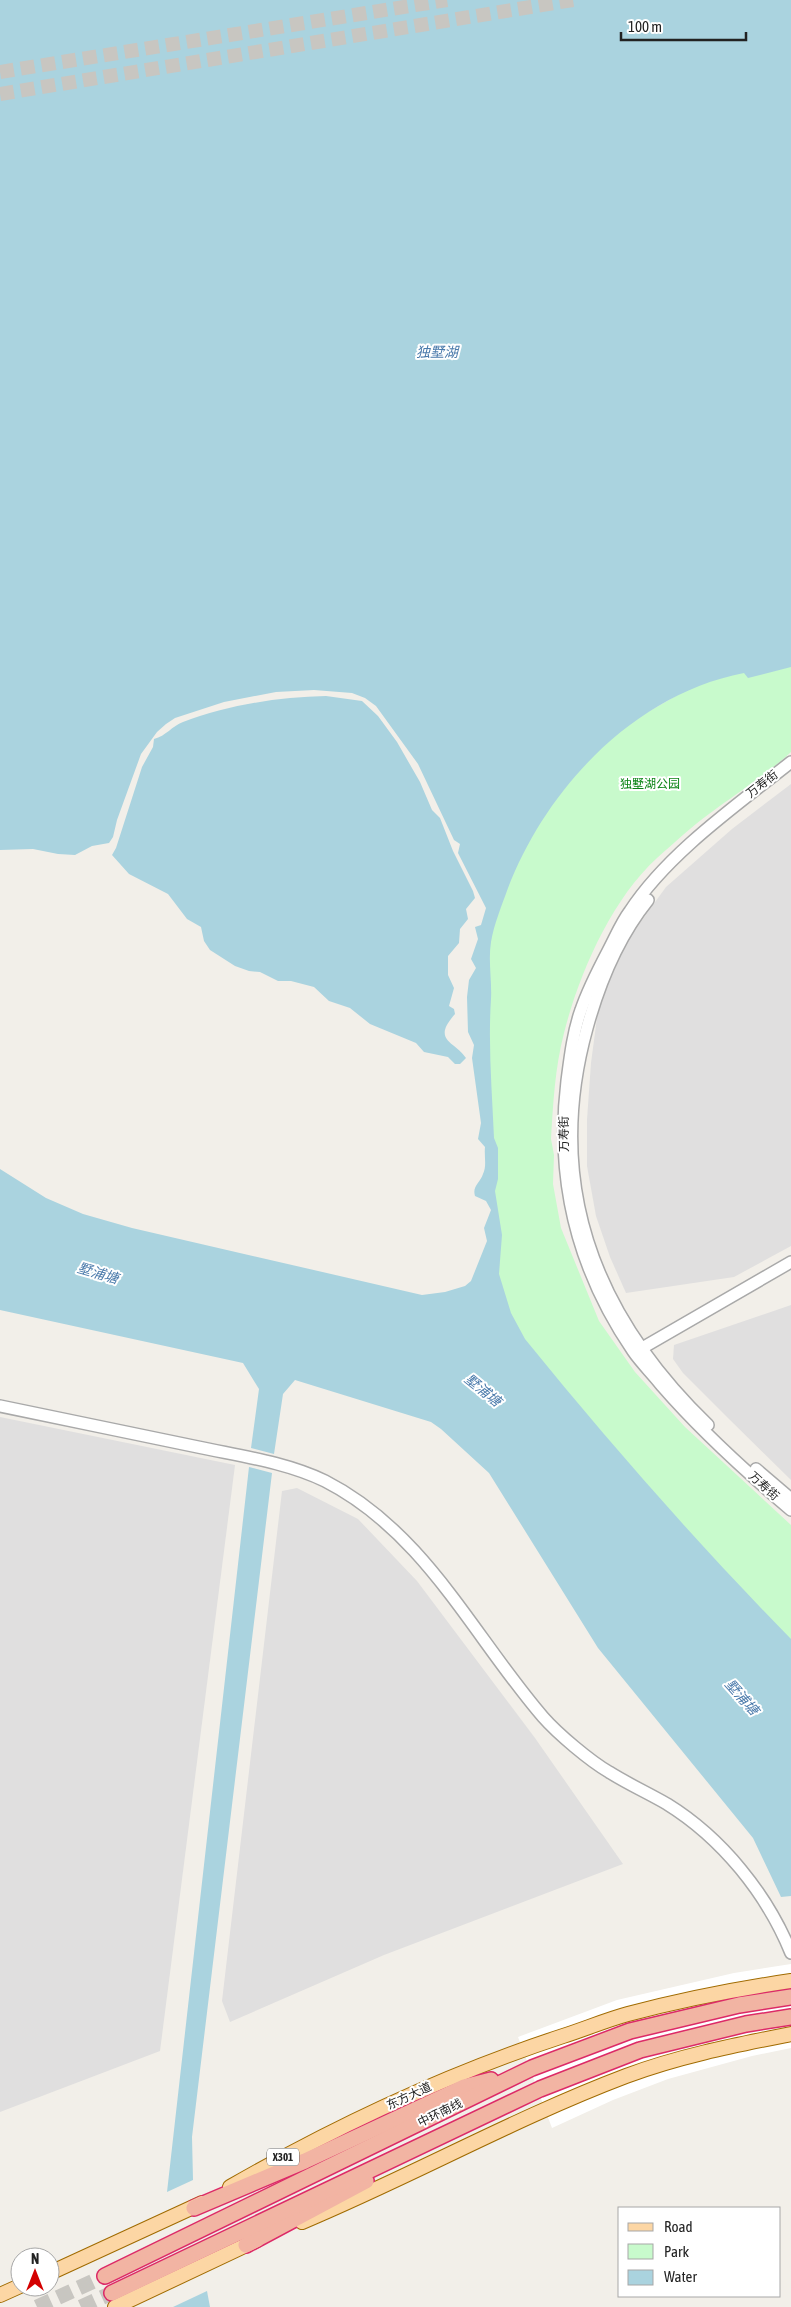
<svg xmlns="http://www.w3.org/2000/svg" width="791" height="2307" font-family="'Asap Condensed','Noto Sans SC',sans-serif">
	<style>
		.residential { fill: #e0dfdf }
		.park { fill: #c8facc }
		.water { fill: #aad3df }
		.pier { fill: #fff }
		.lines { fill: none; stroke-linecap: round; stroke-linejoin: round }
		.primary-tunnel { stroke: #c8c6c1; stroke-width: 14; stroke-dasharray: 14 7; stroke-linecap: butt }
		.trunk-tunnel { stroke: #c8c6c1; stroke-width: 15; stroke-dasharray: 15 8; stroke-linecap: butt }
		.tertiary-casing { stroke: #a9a9a9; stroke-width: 14 }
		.primary-casing { stroke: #a06b00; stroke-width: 16 }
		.trunk-casing { stroke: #dc2a67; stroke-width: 18 }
		.tertiary { stroke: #fff; stroke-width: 11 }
		.primary { stroke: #fcd6a4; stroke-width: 14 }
		.trunk { stroke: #f2b4a3; stroke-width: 15 }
		.labels { text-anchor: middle; stroke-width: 4; stroke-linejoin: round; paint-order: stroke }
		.shield { fill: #fff; stroke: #646464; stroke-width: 1 }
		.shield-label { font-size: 11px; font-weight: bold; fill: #222 }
		.park-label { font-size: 12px; fill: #0c8416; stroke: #fff }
		.street-label { font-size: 12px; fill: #222; stroke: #fff }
		.water-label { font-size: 14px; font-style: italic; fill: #4a7aab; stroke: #fff }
	</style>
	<rect width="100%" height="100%" fill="#f2efe9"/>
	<g class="residential">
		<polygon points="791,784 791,1246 734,1277 626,1293 610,1257 596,1216 587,1166 587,1120 591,1063 599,1003 629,938 666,887 732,829"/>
		<polygon points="791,1305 791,1480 727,1417 683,1373 673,1359 674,1345"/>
		<polygon points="0,1417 235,1465 160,2051 0,2112"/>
		<polygon points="297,1488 358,1519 417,1581 535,1738 623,1864 384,1955 230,2022 222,2001 282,1491"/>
	</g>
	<path class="park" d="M791,659V752C764,777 738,792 709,814C691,827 674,843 657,858C611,900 579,974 564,1033C555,1067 553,1105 551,1139L554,1155L553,1184L561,1228L599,1321L635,1372L685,1427L791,1525V1680L488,1307L496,1231L486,1046L490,938L518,853L575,769L620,728L702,681Z"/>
	<g class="water">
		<path d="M0,0H791V667L748,678L744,673C635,694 547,787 508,888C502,905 494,924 491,942C488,961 492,980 491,999C488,1045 492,1091 494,1138L498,1148V1179L495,1191L502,1235L499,1274L511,1313L525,1339C609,1443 698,1544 791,1639V1896L781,1897L753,1838L598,1648L489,1473L441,1429L431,1422L295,1380L283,1394L274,1454L251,1448L259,1389L243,1363L0,1310V1169L46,1198L83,1214L132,1228L422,1295L445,1292L465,1286L471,1281L487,1241L484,1228L491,1210L486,1201L475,1196C472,1186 480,1183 483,1174C487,1166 484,1156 485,1147L478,1139L481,1123L472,1058L474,1045L468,1032L467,997L469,980L476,968L471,959L478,939L475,927L481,925L486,908L458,853L460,844L454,840L418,764L376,706L365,698L352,693L314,690L276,692L224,702L175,718L166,724L157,732L141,754L117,820L113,837L109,843L92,846L75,855L58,854L33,849L0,850Z"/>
		<path d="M326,696L362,701L378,716L397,742L420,782L432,810L440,818L453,851L473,891L475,898L466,909L468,919L460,929L459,943L448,956V975L454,988L449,1006L454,1009L455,1014C431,1041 455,1041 466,1058L460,1064H455L448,1057L424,1052L416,1043L370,1024L350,1008L329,1001L314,987L291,981H278L260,972L249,971L235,966L210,950L204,941L201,927L187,919L168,894L129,874L112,855L116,848L142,767L153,747L154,739C166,736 172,726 183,722C228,705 278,697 326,696Z"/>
		<polygon points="249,1467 272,1473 192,2137 193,2180 167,2192"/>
		<polygon points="207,2291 210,2307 173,2307"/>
	</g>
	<polygon class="pier" points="791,1964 791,2048 752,2056 668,2079 613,2100 552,2128 518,2037 617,2000 734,1973"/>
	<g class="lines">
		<g class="primary-tunnel">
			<polyline points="0,72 447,0"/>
			<polyline points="0,94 573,0"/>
		</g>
		<g class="trunk-tunnel">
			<polyline points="37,2307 105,2276"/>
			<polyline points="81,2307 112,2293"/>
		</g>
		<g class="tertiary-casing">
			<g id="tertiary">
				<path d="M791,762C737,805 668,853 630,911C621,923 615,938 608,951C598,970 588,989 581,1010C573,1032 570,1058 567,1081C555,1179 577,1269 633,1351C641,1363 653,1374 662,1386C701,1431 745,1471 791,1510"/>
				<path d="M648,900C619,936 599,984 587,1028C544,1183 594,1315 708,1425"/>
				<polyline points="637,1351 791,1262"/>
				<path d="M0,1406C66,1420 132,1433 198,1447C240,1456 286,1462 325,1481C425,1532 473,1636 543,1717C558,1734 590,1761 609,1772C628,1784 648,1793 667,1804C722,1838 767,1894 791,1953"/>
				<polyline points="756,1469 791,1499"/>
			</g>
		</g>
		<g class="primary-casing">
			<g id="primary">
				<path d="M230,2187C336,2126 447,2074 563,2036C585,2029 606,2020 628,2014C681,2000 736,1989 791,1981"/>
				<path d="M302,2222C412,2176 515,2118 626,2076C679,2056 736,2045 791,2034"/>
				<polyline points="50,2273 202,2203"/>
				<polyline points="0,2295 20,2286"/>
				<polyline points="115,2307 257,2240"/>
			</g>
		</g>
		<g class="trunk-casing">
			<g id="trunk">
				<polyline points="194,2208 305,2161 464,2087 491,2080"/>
				<polyline points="246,2245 366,2181"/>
				<polyline points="105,2276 532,2068 630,2031 739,2005 791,1997"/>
				<polyline points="112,2293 540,2089 640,2050 746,2024 791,2017"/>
			</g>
		</g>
		<use href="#tertiary" class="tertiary"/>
		<use href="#primary" class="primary"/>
		<use href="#trunk" class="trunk"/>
	</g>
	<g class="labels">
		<rect class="shield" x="267" y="2148.5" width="32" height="17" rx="4"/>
		<g class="shield-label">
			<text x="283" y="2161">X301</text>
		</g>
		<g class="park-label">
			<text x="650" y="788">独墅湖公园</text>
		</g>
		<g class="street-label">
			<text transform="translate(762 784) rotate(-38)" y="4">万寿街</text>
			<text transform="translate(564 1134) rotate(-91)" y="4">万寿街</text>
			<text transform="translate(764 1486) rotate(42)" y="4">万寿街</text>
			<text transform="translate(409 2096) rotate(-25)" y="4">东方大道</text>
			<text transform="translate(440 2113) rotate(-26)" y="4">中环南线</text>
		</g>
		<g class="water-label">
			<text x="437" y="357">独墅湖</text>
			<text transform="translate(98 1273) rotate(16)" y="5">墅浦塘</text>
			<text transform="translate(483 1390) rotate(39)" y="5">墅浦塘</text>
			<text transform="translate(742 1697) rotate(48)" y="5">墅浦塘</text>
		</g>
	</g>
	<rect x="618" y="2207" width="162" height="90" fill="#ffffff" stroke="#a7a7a7"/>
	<rect x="628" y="2223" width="25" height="8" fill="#fcd6a4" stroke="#a7a7a7"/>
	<text x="664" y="2232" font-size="15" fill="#222222">Road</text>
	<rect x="628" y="2244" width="25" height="15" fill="#c8facc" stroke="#a7a7a7"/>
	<text x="664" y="2257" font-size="15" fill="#222222">Park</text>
	<rect x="628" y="2270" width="25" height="15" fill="#aad3df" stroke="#a7a7a7"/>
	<text x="664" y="2282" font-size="15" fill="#222222">Water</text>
	<g transform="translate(35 2272)"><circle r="24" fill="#ffffff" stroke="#a7a7a7"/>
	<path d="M0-4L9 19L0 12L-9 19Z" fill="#d40000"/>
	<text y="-8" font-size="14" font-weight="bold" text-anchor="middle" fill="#222222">N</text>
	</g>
	<path d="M621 32v8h125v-8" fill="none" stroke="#222222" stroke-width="2.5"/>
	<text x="628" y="32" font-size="15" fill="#222222" stroke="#ffffff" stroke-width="4" paint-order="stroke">100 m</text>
</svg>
